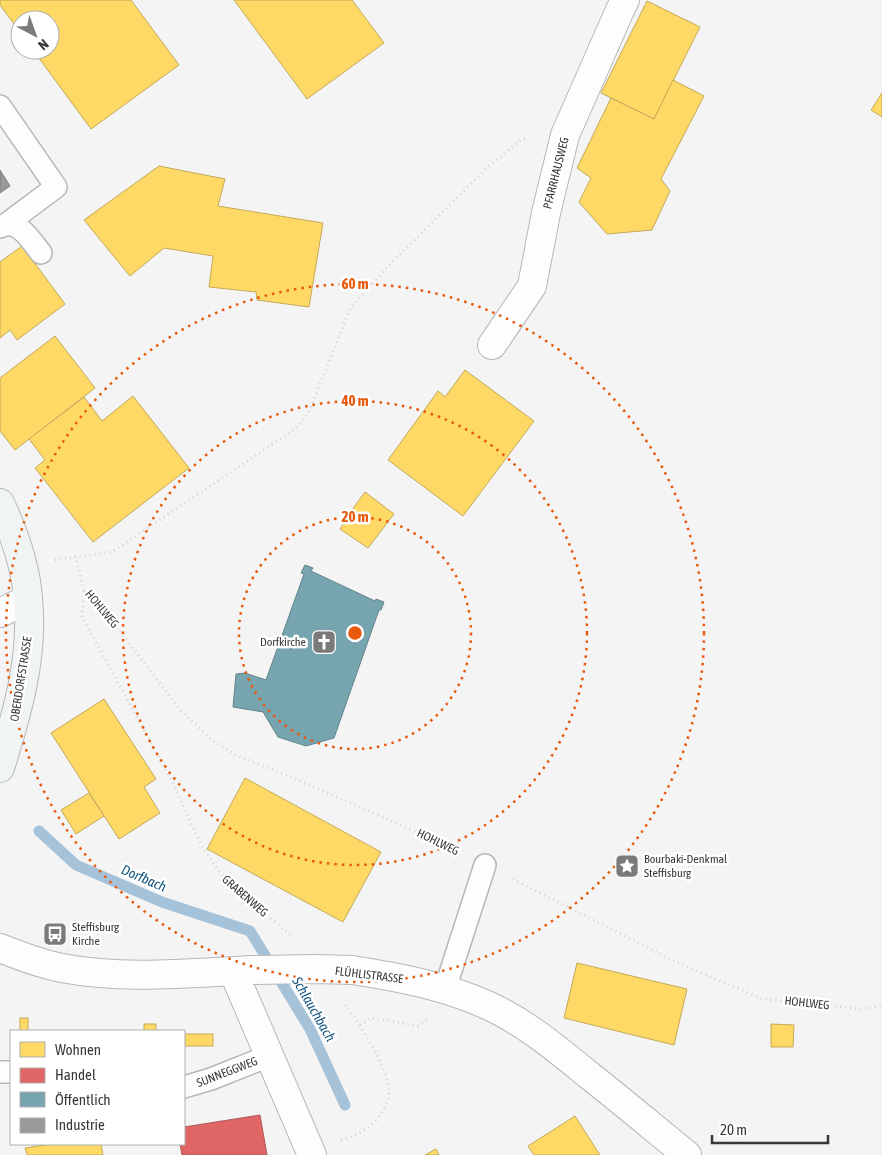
<svg xmlns="http://www.w3.org/2000/svg" width="882" height="1155" font-family="'Asap Condensed',sans-serif">
	<style>
		.homes { fill: #ffd966; stroke: #c3a958 }
		.shops { fill: #e06666; stroke: #ae5858 }
		.public { fill: #76a5af; stroke: #63848c }
		.industry { fill: #999; stroke: #7c7c7c }
		.lines { fill: none; stroke-linecap: round; stroke-linejoin: round }
		.stream { stroke: #a6c2d8; stroke-width: 11 }
		.service-casing { stroke: #b7b7b8; stroke-width: 24 }
		.minor-casing { stroke: #b7b7b8; stroke-width: 30 }
		.tertiary-casing { stroke: #b7b7b8; stroke-width: 30 }
		.secondary-casing { stroke: #b7b7b8; stroke-width: 30 }
		.path { stroke: #d4d4d4; stroke-width: 3; stroke-dasharray: 1 4; stroke-linecap: butt }
		.service { stroke: #fdfdfe; stroke-width: 21 }
		.minor { stroke: #fdfdfe; stroke-width: 28 }
		.tertiary { stroke: #fdfdfe; stroke-width: 28 }
		.secondary { stroke: #f0f4f3; stroke-width: 28 }
		.tertiary-bridge-casing { stroke: #b7b7b8; stroke-width: 30; stroke-linecap: butt }
		.tertiary-bridge { stroke: #fdfdfe; stroke-width: 28 }
		.ring { fill: none; stroke: #e8590c; stroke-width: 2.5; stroke-dasharray: 2.5 5 }
		.labels { text-anchor: middle; stroke-width: 5; stroke-linejoin: round; paint-order: stroke }
		.street-label { font-size: 12px; fill: #383839; stroke: #fff }
		.poi-label { font-size: 12px; fill: #383839; stroke: #fff; text-anchor: start }
		.water-label { font-size: 14px; font-style: italic; fill: #11547d; stroke: #fff }
		.centre { fill: #e8590c; stroke: #fff; stroke-width: 2.5 }
		.ring-label { font-size: 15px; text-anchor: middle; font-weight: bold; fill: #e8590c; stroke: #fff; stroke-width: 5; stroke-linejoin: round; paint-order: stroke }
	</style>
	<rect width="100%" height="100%" fill="#f4f4f5"/>
	<g class="homes">
		<polygon points="0,0 131,0 179,65 91,129 33,50 50,50 50,20 20,20 20,32 0,5"/>
		<polygon points="234,0 352,0 384,43 307,99"/>
		<polygon points="647,1 700,27 654,119 601,93"/>
		<polygon points="673,80 704,96 661,179 670,191 652,230 607,234 579,202 591,178 577,168 611,98 654,119"/>
		<polygon points="882,93 882,117 871,110"/>
		<polygon points="159,166 225,179 218,206 323,223 309,307 257,300 256,292 209,287 213,256 164,248 130,276 84,220"/>
		<polygon points="22,246 65,304 17,340 10,330 0,338 0,262"/>
		<polygon points="55,336 95,388 15,450 0,431 0,378"/>
		<polygon points="465,370 534,421 463,516 388,460 438,391 445,397"/>
		<polygon points="133,396 189,468 93,542 35,468 45,460 29,439 84,397 102,421"/>
		<polygon points="365,492 394,514 368,548 340,529 344,523 343,522"/>
		<polygon points="104,699 156,779 144,787 160,813 119,839 51,733"/>
		<polygon points="245,778 381,852 343,922 207,849"/>
		<polygon points="89,793 104,816 76,834 61,810"/>
		<polygon points="577,963 687,989 674,1045 564,1018"/>
		<rect x="20" y="1018" width="8" height="13"/>
		<rect x="144" y="1024" width="12" height="7"/>
		<polygon points="771,1024 794,1025 793,1047 771,1047"/>
		<rect x="184" y="1034" width="29" height="12"/>
		<polygon points="575,1116 600,1155 534,1155 528,1146"/>
		<polygon points="51,1144 101,1144 103,1155 27,1155 25,1148"/>
		<polygon points="436,1149 439,1155 425,1155"/>
	</g>
	<polygon class="shops" points="260,1115 267,1155 182,1155 180,1144 184,1144 184,1127"/>
	<polygon class="public" points="305,565 313,568 311,571 375,601 376,599 384,602 381,610 379,610 334,738 306,746 278,737 263,712 233,707 236,674 245,673 266,680 304,574 301,573"/>
	<polygon class="industry" points="0,170 10,186 0,193"/>
	<g class="lines">
		<polyline class="stream" points="39,831 76,865 162,902 250,931 310,1029 345,1105"/>
		<g class="service-casing">
			<g id="service">
				<polyline points="0,106 56,187 5,225"/>
				<path d="M0,227C18,217 31,241 41,253"/>
				<polyline points="445,989 485,865"/>
				<polyline points="0,1072 11,1072"/>
				<polyline points="184,1087 211,1079 269,1056"/>
			</g>
		</g>
		<g class="minor-casing">
			<g id="minor">
				<polyline points="492,345 532,286 546,213 565,135 620,10 625,0"/>
				<polyline points="0,613 28,599"/>
				<polyline points="233,971 312,1155"/>
			</g>
		</g>
		<g class="tertiary-casing">
			<g id="tertiary">
				<path d="M0,948C20,956 41,964 62,968C124,980 190,973 253,970"/>
				<path d="M352,970C398,977 445,986 487,1005C525,1022 558,1050 590,1076C623,1102 655,1129 687,1155"/>
			</g>
		</g>
		<g class="secondary-casing">
			<path id="secondary" d="M0,503C14,533 26,566 28,599C34,656 17,714 0,768"/>
		</g>
		<g class="path">
			<polyline points="75,556 84,590 100,605 180,710 212,740 234,754 303,782 423,835 458,852"/>
			<polyline points="55,560 112,552 295,429 308,414 350,309 387,267 488,167 522,139 528,139"/>
			<polyline points="84,591 82,617 173,783 199,841 219,872 290,935"/>
			<polyline points="513,879 674,961 763,999 862,1009 882,1005"/>
			<polyline points="360,1025 372,1018 418,1026 427,1020"/>
			<path d="M341,1140C355,1136 365,1131 375,1121C381,1115 388,1104 389,1094C390,1069 360,1025 345,1005"/>
		</g>
		<use href="#service" class="service"/>
		<use href="#minor" class="minor"/>
		<use href="#tertiary" class="tertiary"/>
		<use href="#secondary" class="secondary"/>
		<g class="tertiary-bridge-casing">
			<polyline id="tertiary-bridge" points="253,970 316,969 352,970"/>
		</g>
		<use href="#tertiary-bridge" class="tertiary-bridge"/>
	</g>
	<g class="ring">
		<circle cx="355" cy="633" r="116"/>
		<circle cx="355" cy="633" r="232"/>
		<circle cx="355" cy="633" r="349"/>
	</g>
	<defs>
		<g id="church-square" transform="scale(1.25)"><rect x="-9" y="-9" width="18" height="18" rx="4" fill="#7a7a7b" stroke="#fff"/><path d="M-1.2-6h2.4v3.5h3.3v2.4h-3.3V6h-2.4V-.1h-3.3v-2.4h3.3Z" fill="#fff"/></g>
		<g id="sight-square" transform="scale(1.25)"><rect x="-9" y="-9" width="18" height="18" rx="4" fill="#7a7a7b" stroke="#fff"/><path d="M0-6L1.8-2.2L6-1.7L2.9 1.2L3.7 5.4L0 3.3L-3.7 5.4L-2.9 1.2L-6-1.7L-1.8-2.2Z" fill="#fff"/></g>
		<g id="bus-square" transform="scale(1.25)"><rect x="-9" y="-9" width="18" height="18" rx="4" fill="#7a7a7b" stroke="#fff"/><path d="M-5-6H5V4H4V6H2V4H-2V6H-4V4H-5ZM-3.5-4V0h7V-4ZM-3.5 1.2v1.5H-2V1.2ZM2 1.2v1.5H3.5V1.2Z" fill="#fff"/></g>
	</defs>
	<g fill-rule="evenodd">
		<use href="#church-square" x="324" y="642"/>
		<use href="#sight-square" x="627" y="866"/>
		<use href="#bus-square" x="55" y="934"/>
	</g>
	<g class="labels">
		<g class="street-label">
			<text transform="translate(556 173) rotate(-76)" y="4">PFARRHAUSWEG</text>
			<text transform="translate(102 609) rotate(50)" y="4">HOHLWEG</text>
			<text transform="translate(21 679) rotate(-81)" y="4">OBERDORFSTRASSE</text>
			<text transform="translate(438 842) rotate(26)" y="4">HOHLWEG</text>
			<text transform="translate(245 896) rotate(41)" y="4">GRABENWEG</text>
			<text transform="translate(369 975) rotate(7)" y="4">FLÜHLISTRASSE</text>
			<text transform="translate(807 1003) rotate(6)" y="4">HOHLWEG</text>
			<text transform="translate(227 1072) rotate(-21)" y="4">SUNNEGGWEG</text>
		</g>
		<g class="poi-label">
			<text x="306" y="646" text-anchor="end">Dorfkirche</text>
			<text x="644" y="863">Bourbaki-Denkmal<tspan x="644" dy="14">Steffisburg</tspan></text>
			<text x="72" y="931">Steffisburg<tspan x="72" dy="14">Kirche</tspan></text>
		</g>
		<g class="water-label">
			<text transform="translate(144 878) rotate(23)" y="5">Dorfbach</text>
			<text transform="translate(314 1009) rotate(60)" y="5">Schlauchbach</text>
		</g>
	</g>
	<circle cx="355" cy="633" r="8" class="centre"/>
	<g class="ring-label">
		<text x="355" y="289">60 m</text>
		<text x="355" y="406">40 m</text>
		<text x="355" y="522">20 m</text>
	</g>
	<rect x="10" y="1030" width="175" height="115" fill="#ffffff" stroke="#afafb0"/>
	<rect x="20" y="1042" width="25" height="15" fill="#ffd966" stroke="#afafb0"/>
	<text x="55" y="1055" font-size="15" fill="#383839">Wohnen</text>
	<rect x="20" y="1068" width="25" height="15" fill="#e06666" stroke="#afafb0"/>
	<text x="55" y="1080" font-size="15" fill="#383839">Handel</text>
	<rect x="20" y="1092" width="25" height="15" fill="#76a5af" stroke="#afafb0"/>
	<text x="55" y="1105" font-size="15" fill="#383839">Öffentlich</text>
	<rect x="20" y="1118" width="25" height="15" fill="#999999" stroke="#afafb0"/>
	<text x="55" y="1130" font-size="15" fill="#383839">Industrie</text>
	<g transform="translate(35 35) rotate(139)"><circle r="24" fill="#ffffff" stroke="#afafb0"/>
	<path d="M0-4L9 19L0 12L-9 19Z" fill="#7a7a7b"/>
	<text y="-8" font-size="14" font-weight="bold" text-anchor="middle" fill="#383839">N</text>
	</g>
	<path d="M712 1135v8h116v-8" fill="none" stroke="#383839" stroke-width="2.5"/>
	<text x="720" y="1135" font-size="15" fill="#383839" stroke="#ffffff" stroke-width="4" paint-order="stroke">20 m</text>
</svg>
